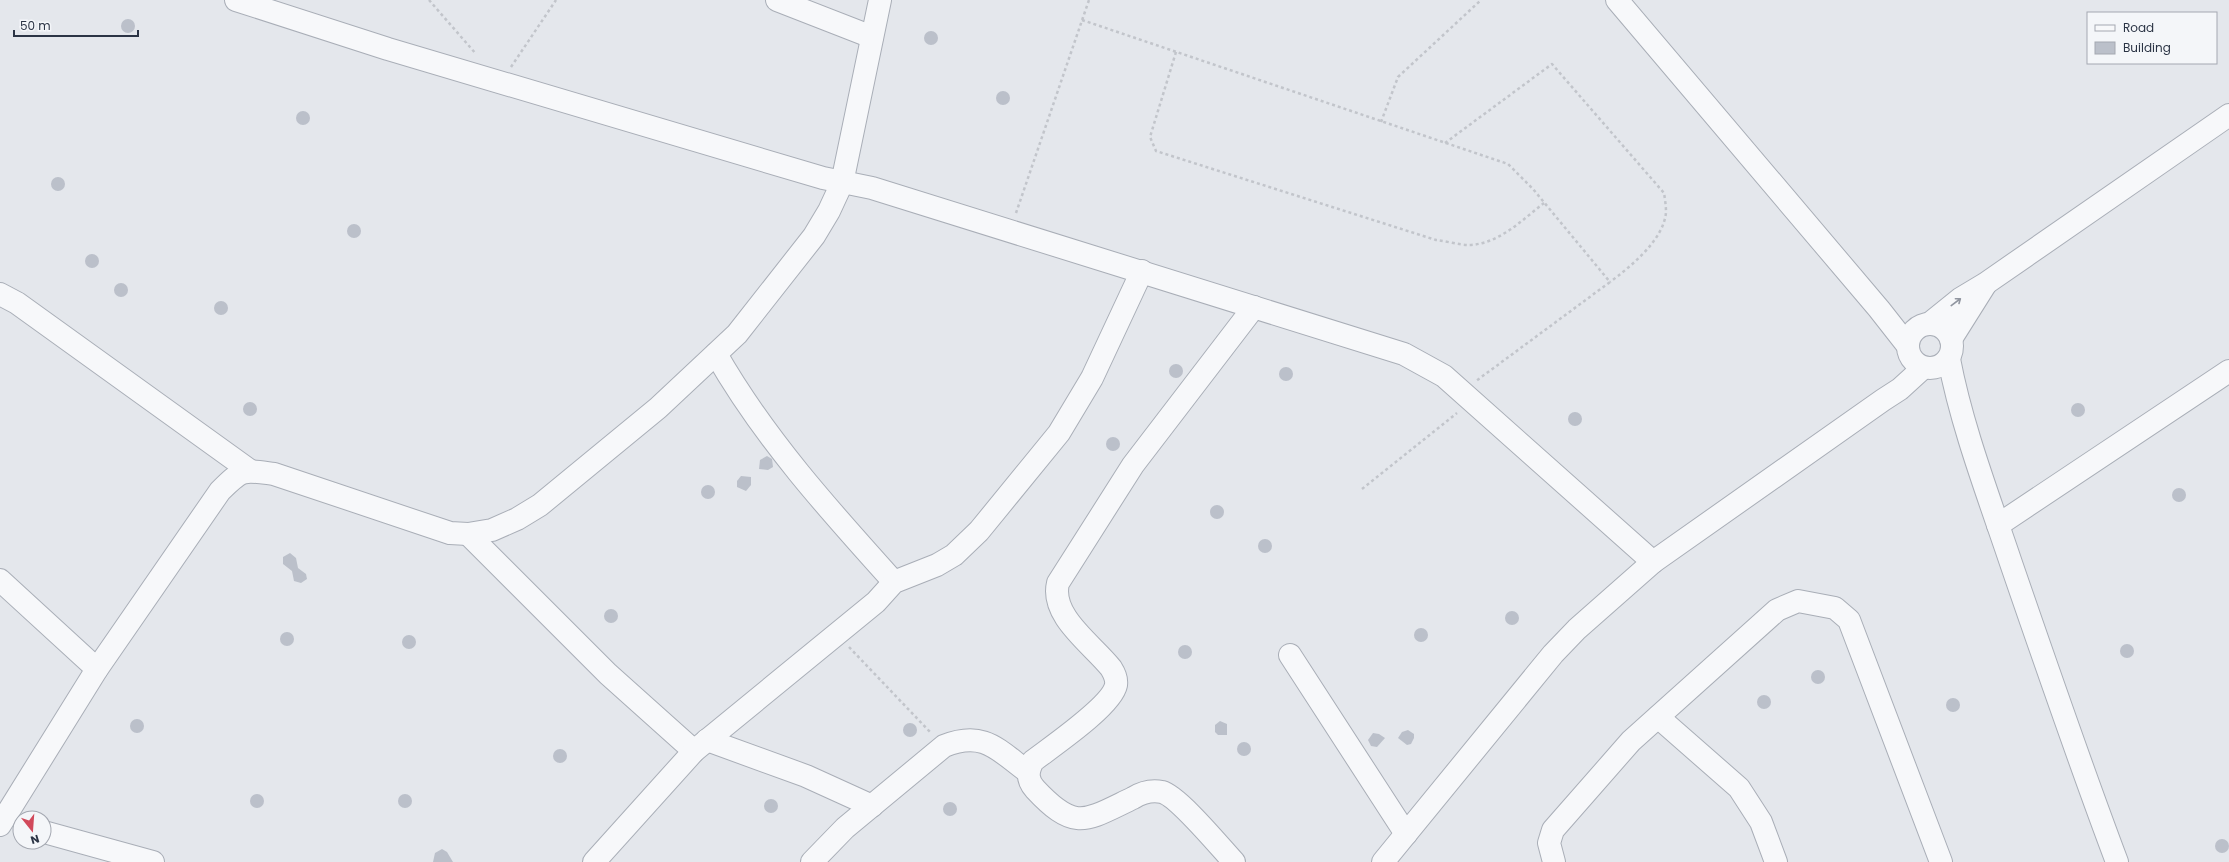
<svg xmlns="http://www.w3.org/2000/svg" width="2229" height="862" font-family="Poppins,sans-serif">
	<style>
		.building { fill: #bbc0ca }
		.lines { fill: none; stroke-linecap: round; stroke-linejoin: round }
		.minor-casing { stroke: #a9aeb7; stroke-width: 24 }
		.path { stroke: #c2c5cb; stroke-width: 2.5; stroke-dasharray: 3 3; stroke-linecap: butt }
		.minor { stroke: #f7f8fa; stroke-width: 22 }
		.oneway { stroke: #9196a0 }
	</style>
	<rect width="100%" height="100%" fill="#e4e7ec"/>
	<g class="building">
		<circle cx="128" cy="26" r="7"/>
		<circle cx="931" cy="38" r="7"/>
		<circle cx="1003" cy="98" r="7"/>
		<circle cx="303" cy="118" r="7"/>
		<circle cx="58" cy="184" r="7"/>
		<circle cx="354" cy="231" r="7"/>
		<circle cx="92" cy="261" r="7"/>
		<circle cx="121" cy="290" r="7"/>
		<circle cx="221" cy="308" r="7"/>
		<circle cx="1176" cy="371" r="7"/>
		<circle cx="1286" cy="374" r="7"/>
		<circle cx="250" cy="409" r="7"/>
		<circle cx="2078" cy="410" r="7"/>
		<circle cx="1575" cy="419" r="7"/>
		<circle cx="1113" cy="444" r="7"/>
		<polygon points="767,456 772,459 773,467 768,470 759,469 760,460"/>
		<polygon points="741,476 751,477 751,485 746,491 737,487 737,481"/>
		<circle cx="708" cy="492" r="7"/>
		<circle cx="2179" cy="495" r="7"/>
		<circle cx="1217" cy="512" r="7"/>
		<circle cx="1265" cy="546" r="7"/>
		<polygon points="290,553 296,558 298,568 306,574 307,579 301,583 294,581 292,571 283,564 283,557"/>
		<circle cx="611" cy="616" r="7"/>
		<circle cx="1512" cy="618" r="7"/>
		<circle cx="1421" cy="635" r="7"/>
		<circle cx="287" cy="639" r="7"/>
		<circle cx="409" cy="642" r="7"/>
		<circle cx="2127" cy="651" r="7"/>
		<circle cx="1185" cy="652" r="7"/>
		<circle cx="1818" cy="677" r="7"/>
		<circle cx="1764" cy="702" r="7"/>
		<circle cx="1953" cy="705" r="7"/>
		<circle cx="137" cy="726" r="7"/>
		<polygon points="1220,721 1227,724 1227,735 1218,735 1215,732 1215,725"/>
		<circle cx="910" cy="730" r="7"/>
		<polygon points="1408,730 1414,734 1414,738 1411,744 1407,745 1398,738 1402,732"/>
		<polygon points="1373,733 1379,734 1385,738 1377,747 1371,746 1368,740"/>
		<circle cx="1244" cy="749" r="7"/>
		<circle cx="560" cy="756" r="7"/>
		<circle cx="257" cy="801" r="7"/>
		<circle cx="405" cy="801" r="7"/>
		<circle cx="771" cy="806" r="7"/>
		<circle cx="950" cy="809" r="7"/>
		<circle cx="2222" cy="846" r="7"/>
		<polygon points="442,849 447,852 453,862 433,862 435,853"/>
	</g>
	<g class="lines">
		<g class="minor-casing">
			<g id="minor">
				<polyline points="236,0 388,49 823,178 872,188 1404,354 1444,376 1653,562"/>
				<polyline points="777,0 872,37"/>
				<polyline points="1617,0 1879,309 1908,346"/>
				<polyline points="0,294 17,303 249,470"/>
				<circle cx="1930" cy="346" r="22"/>
				<polyline points="1929,324 1960,299 1985,284 2229,115"/>
				<polyline points="1951,339 1985,285"/>
				<path d="M716,354C764,438 829,510 894,582"/>
				<path d="M1949,359C1962,428 1990,500 2012,566C2046,665 2080,764 2117,862"/>
				<polyline points="1998,525 2229,371"/>
				<polyline points="468,534 608,674 694,751"/>
				<polyline points="0,580 97,669"/>
				<polyline points="1290,655 1406,834"/>
				<polyline points="1658,717 1739,788 1761,822 1776,862"/>
				<polyline points="707,740 806,776 872,806"/>
				<path d="M0,825L97,669L220,491C243,468 243,470 274,474L450,533L468,534L492,530L517,519L540,505L658,408L737,334L814,236L829,211L842,183L880,0"/>
				<polyline points="44,832 153,862"/>
				<polyline points="594,862 694,751 876,602 894,582 937,565 954,555 979,531 1059,433 1092,378 1142,271"/>
				<path d="M812,862L845,828L944,746C984,730 998,750 1028,772"/>
				<path d="M1234,862C1221,848 1178,796 1162,792C1152,790 1141,793 1133,798C1085,821 1075,832 1035,789C1027,780 1027,772 1033,761C1051,747 1112,706 1116,685C1117,678 1114,673 1111,668C1092,644 1050,616 1058,583L1133,465L1254,307"/>
				<polyline points="1383,862 1553,654 1577,629 1653,562 1883,400 1900,389 1923,368"/>
				<polyline points="1554,862 1549,843 1553,830 1631,741 1777,610 1798,601 1835,608 1849,620 1941,862"/>
			</g>
		</g>
		<g class="path">
			<polyline points="429,0 476,54"/>
			<polyline points="1082,20 1508,164 1533,189 1610,282 1476,381"/>
			<path d="M1176,52L1150,137L1156,151L1436,240C1446,241 1459,245 1469,245C1499,244 1522,220 1544,203"/>
			<polyline points="511,67 556,0"/>
			<polyline points="1381,122 1398,77 1481,0"/>
			<path d="M1445,143L1552,64L1664,193C1665,199 1666,206 1666,212C1664,240 1630,267 1610,282"/>
			<polyline points="1016,213 1089,0"/>
			<polyline points="1362,489 1457,413"/>
			<polyline points="849,647 931,733"/>
		</g>
		<use href="#minor" class="minor"/>
	</g>
	<defs><path id="oneway-shaft" d="M-6 0H5M1.5-3L5.5 0L1.5 3" fill="none" stroke-width="1.6" stroke-linecap="round" stroke-linejoin="round"/></defs>
	<use class="oneway" href="#oneway-shaft" transform="translate(1956 302) rotate(-37)"/>
	<rect x="2087" y="12" width="130" height="52" fill="#f4f6f9" stroke="#a4a8b1"/>
	<rect x="2095" y="25" width="20" height="6" fill="#f7f8fa" stroke="#a4a8b1"/>
	<text x="2123" y="32" font-size="12" fill="#2b3445">Road</text>
	<rect x="2095" y="42" width="20" height="12" fill="#bbc0ca" stroke="#a4a8b1"/>
	<text x="2123" y="52" font-size="12" fill="#2b3445">Building</text>
	<g transform="translate(32 830) rotate(163)"><circle r="19" fill="#f4f6f9" stroke="#a4a8b1"/>
	<path d="M0-3L7 15L0 10L-7 15Z" fill="#d1495b"/>
	<text y="-6" font-size="11" font-weight="bold" text-anchor="middle" fill="#2b3445">N</text>
	</g>
	<path d="M14 30v6h124v-6" fill="none" stroke="#2b3445" stroke-width="2"/>
	<text x="20" y="30" font-size="12" fill="#2b3445" stroke="#f4f6f9" stroke-width="3" paint-order="stroke">50 m</text>
</svg>
